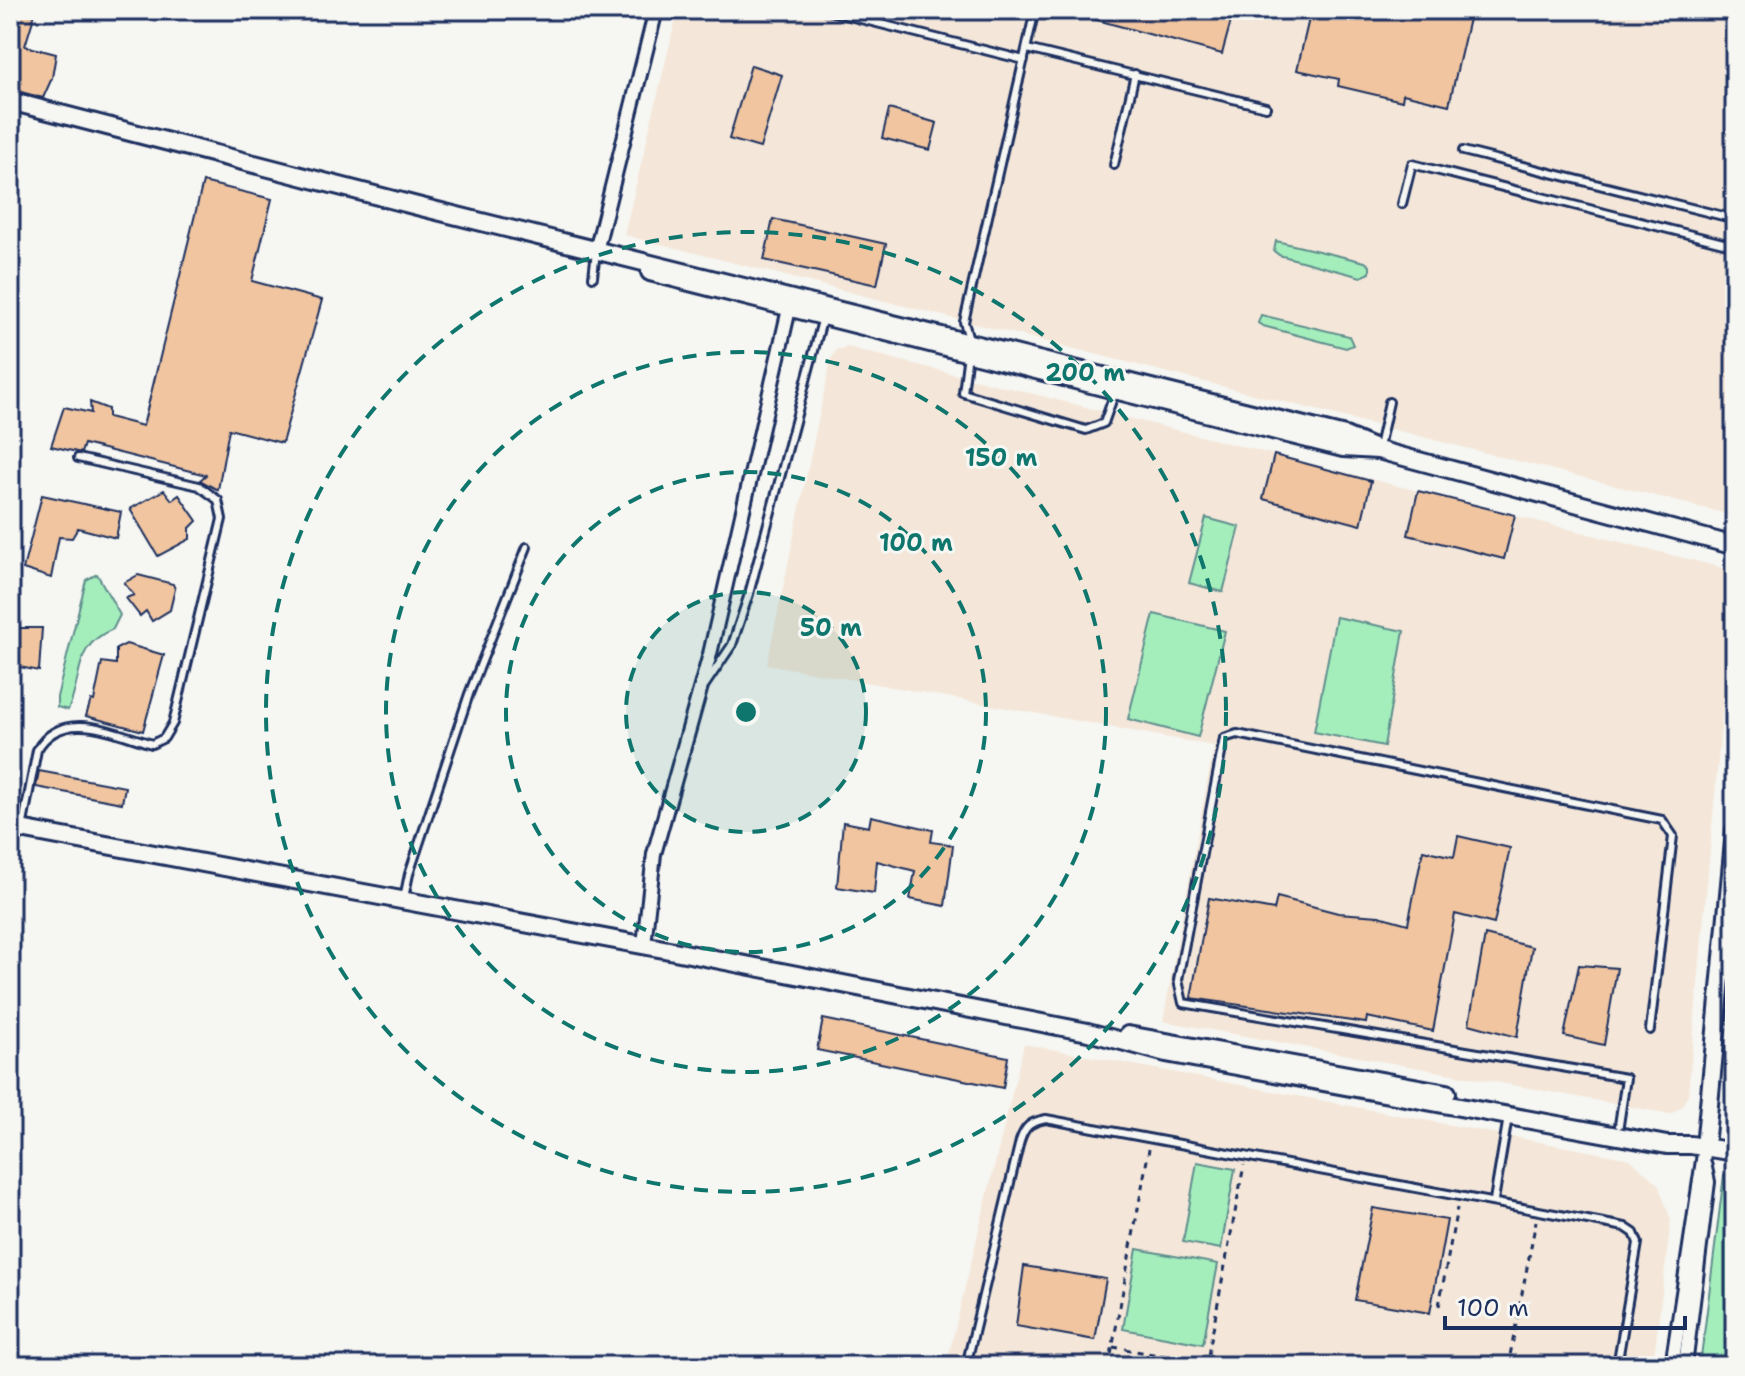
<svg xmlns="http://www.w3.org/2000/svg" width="1745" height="1376" font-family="'Shantell Sans',sans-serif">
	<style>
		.built { fill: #f4e7d9 }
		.green { fill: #a4eebc; stroke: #608e8d; stroke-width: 2 }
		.building { fill: #f0c59f; stroke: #1b2f5e; stroke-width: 2 }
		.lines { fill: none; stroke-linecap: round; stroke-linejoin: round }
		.service-casing { stroke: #1b2f5e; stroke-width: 12 }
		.minor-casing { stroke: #1b2f5e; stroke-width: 18 }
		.tertiary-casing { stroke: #1b2f5e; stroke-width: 22 }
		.path { stroke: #1b2f5e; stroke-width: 3; stroke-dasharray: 6 6; stroke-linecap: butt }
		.service { stroke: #f6f6f2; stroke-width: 6 }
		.minor { stroke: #f6f6f2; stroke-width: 12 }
		.tertiary { stroke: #f6f6f2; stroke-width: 16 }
		.ring { fill: none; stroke: #0f766e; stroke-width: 4; stroke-dasharray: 14 10 }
		.centre { fill: #0f766e; stroke: #f6f6f2; stroke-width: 4 }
		.ring-label { font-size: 24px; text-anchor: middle; font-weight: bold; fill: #0f766e; stroke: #f6f6f2; stroke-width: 6; stroke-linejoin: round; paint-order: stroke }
	</style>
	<rect width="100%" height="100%" fill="#f6f6f2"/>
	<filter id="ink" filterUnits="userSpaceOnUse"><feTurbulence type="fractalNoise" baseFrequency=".0125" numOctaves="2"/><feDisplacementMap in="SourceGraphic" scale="16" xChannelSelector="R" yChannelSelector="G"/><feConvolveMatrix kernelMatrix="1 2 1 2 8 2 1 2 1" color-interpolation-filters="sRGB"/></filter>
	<g filter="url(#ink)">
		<g class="built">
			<polygon points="678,10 1735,10 1735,516 624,235"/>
			<polygon points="847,347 1735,571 1688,1095 1682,1107 1670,1114 1163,1021 1214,746 767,664 831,359 836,350"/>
			<polygon points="1024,1044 1630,1159 1658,1184 1671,1220 1653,1366 946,1366"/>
		</g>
		<g class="green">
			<polygon points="1276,241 1365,262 1370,266 1370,273 1361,277 1279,255 1274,251"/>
			<polygon points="1261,315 1349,336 1353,345 1346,348 1263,326 1258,323"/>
			<polygon points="1206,518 1240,527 1223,592 1189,583"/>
			<path d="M97,574L120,615L113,629C72,646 84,675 68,710L57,707V697L86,580Z"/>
			<polygon points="1154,614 1225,631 1198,737 1128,719"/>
			<polygon points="1336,617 1404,631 1384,746 1314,732"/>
			<polygon points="1197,1162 1235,1169 1221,1249 1183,1242"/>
			<polygon points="1724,1175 1735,1177 1735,1366 1700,1366"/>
			<polygon points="1137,1249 1218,1264 1203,1344 1123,1329"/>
		</g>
		<g class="building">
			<polygon points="10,10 36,10 25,46 56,54 52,78 43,98 10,89"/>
			<polygon points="1076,10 1234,10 1222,54 1075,14"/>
			<polygon points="1311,10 1471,10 1449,105 1403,94 1402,101 1338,86 1339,79 1297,70"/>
			<polygon points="751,65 782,75 760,148 729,139"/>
			<polygon points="889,109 937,123 930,150 882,138"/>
			<polygon points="203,182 272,199 252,281 322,300 282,443 229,429 218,490 200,480 206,475 84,444 81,453 51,446 64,407 91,413 90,402 108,409 108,417 143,426"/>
			<polygon points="773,219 886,244 877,285 764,260"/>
			<polygon points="1274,455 1371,481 1361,525 1263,499"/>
			<polygon points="164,490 172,500 179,495 197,521 190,528 190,539 158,556 130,509"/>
			<polygon points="1418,491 1515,515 1504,559 1408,535"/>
			<polygon points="42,495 121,512 116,538 78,528 72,538 59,537 51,578 23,569"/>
			<polygon points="138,575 173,584 175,589 170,610 152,621 146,611 140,616 126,598 134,595 124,583"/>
			<polygon points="14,628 42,628 39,671 10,665 10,633"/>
			<polygon points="126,644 164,655 143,731 86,716 91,700 94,701 102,662 116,664 116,649"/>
			<polygon points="39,771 125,787 122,803 36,787"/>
			<polygon points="871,816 933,830 931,842 953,845 945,906 910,899 915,871 877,861 874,893 837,887 843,822 869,827"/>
			<polygon points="1458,836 1510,848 1494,924 1455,914 1433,1031 1367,1017 1366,1023 1191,998 1209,898 1274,910 1277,897 1338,913 1379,916 1408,924 1423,850 1454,857"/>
			<polygon points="1485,935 1532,947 1517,1037 1469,1024"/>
			<polygon points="1579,965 1617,968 1604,1045 1564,1036"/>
			<polygon points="823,1019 1008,1057 1003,1088 817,1050"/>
			<polygon points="1373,1208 1447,1220 1430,1313 1355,1300"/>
			<polygon points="1024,1266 1106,1279 1095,1340 1016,1326"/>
		</g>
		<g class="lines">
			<g class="service-casing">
				<g id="service">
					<polyline points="825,10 1024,60"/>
					<polyline points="1027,49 1266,107"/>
					<polyline points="1463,151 1735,219"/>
					<polyline points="1114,165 1135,74"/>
					<polyline points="1402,204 1412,164 1735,246"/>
					<polyline points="593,277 596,251"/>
					<polyline points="970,342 964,322 1035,10"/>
					<polyline points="968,353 963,393 1086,430 1104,423 1115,392"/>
					<polyline points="1379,447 1389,402"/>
					<polyline points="705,685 732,645 749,594 823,317"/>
					<path d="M22,829L37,750C62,707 114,733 152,744L164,738L173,723L222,519L218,500L199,486L78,458"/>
					<polyline points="404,898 409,874 469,694 527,547"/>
					<polyline points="1619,1125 1626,1078 1183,1003 1178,980 1224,738 1237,734 1662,820 1673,836 1650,1030"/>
					<polyline points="1494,1200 1508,1117"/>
					<path d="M966,1366L1020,1141C1025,1126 1030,1122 1046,1119L1625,1227L1634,1233L1638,1243L1617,1366"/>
				</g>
			</g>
			<g class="minor-casing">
				<g id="minor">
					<polyline points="596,251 656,10"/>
					<polyline points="644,945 654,854 710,654 789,309"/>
					<polyline points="1672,1366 1705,1147"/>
					<polyline points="1685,1366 1708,1182 1704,1163"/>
				</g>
			</g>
			<g class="tertiary-casing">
				<g id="tertiary">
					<polyline points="10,101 417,206 1345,436 1378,450"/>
					<polyline points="650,272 1343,448 1378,450 1735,546"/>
					<polyline points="10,827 669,950 1088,1032 1166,1053 1667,1145 1691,1145 1735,1152"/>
					<polyline points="1128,1035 1447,1093"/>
					<polyline points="1705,1147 1735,831"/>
				</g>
			</g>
			<g class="path">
				<polyline points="1439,1306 1457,1208"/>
				<polyline points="1113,1347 1221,1366"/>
				<polyline points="1109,1366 1149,1149"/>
				<polyline points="1206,1366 1244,1165"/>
				<polyline points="1508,1366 1536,1221"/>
			</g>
			<use href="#service" class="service"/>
			<use href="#minor" class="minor"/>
			<use href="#tertiary" class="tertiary"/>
		</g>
	</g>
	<circle cx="746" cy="712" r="120" fill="#0f766e" fill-opacity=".12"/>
	<g class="ring">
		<circle cx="746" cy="712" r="120"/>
		<circle cx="746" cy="712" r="240"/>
		<circle cx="746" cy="712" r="360"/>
		<circle cx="746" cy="712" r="480"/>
	</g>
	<circle cx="746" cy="712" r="12" class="centre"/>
	<g class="ring-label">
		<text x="1085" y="381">200 m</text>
		<text x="1001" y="466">150 m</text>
		<text x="916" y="551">100 m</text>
		<text x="831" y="636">50 m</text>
	</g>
	<rect width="1745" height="1376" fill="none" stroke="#f6f6f2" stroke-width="40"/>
	<rect x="20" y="20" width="1705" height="1336" fill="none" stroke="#1b2f5e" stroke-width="3" filter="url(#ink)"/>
	<path d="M1445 1316v12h240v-12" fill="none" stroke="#1b2f5e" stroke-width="4"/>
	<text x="1457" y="1316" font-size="24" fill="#1b2f5e" stroke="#f6f6f2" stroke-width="6" paint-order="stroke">100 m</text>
</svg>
